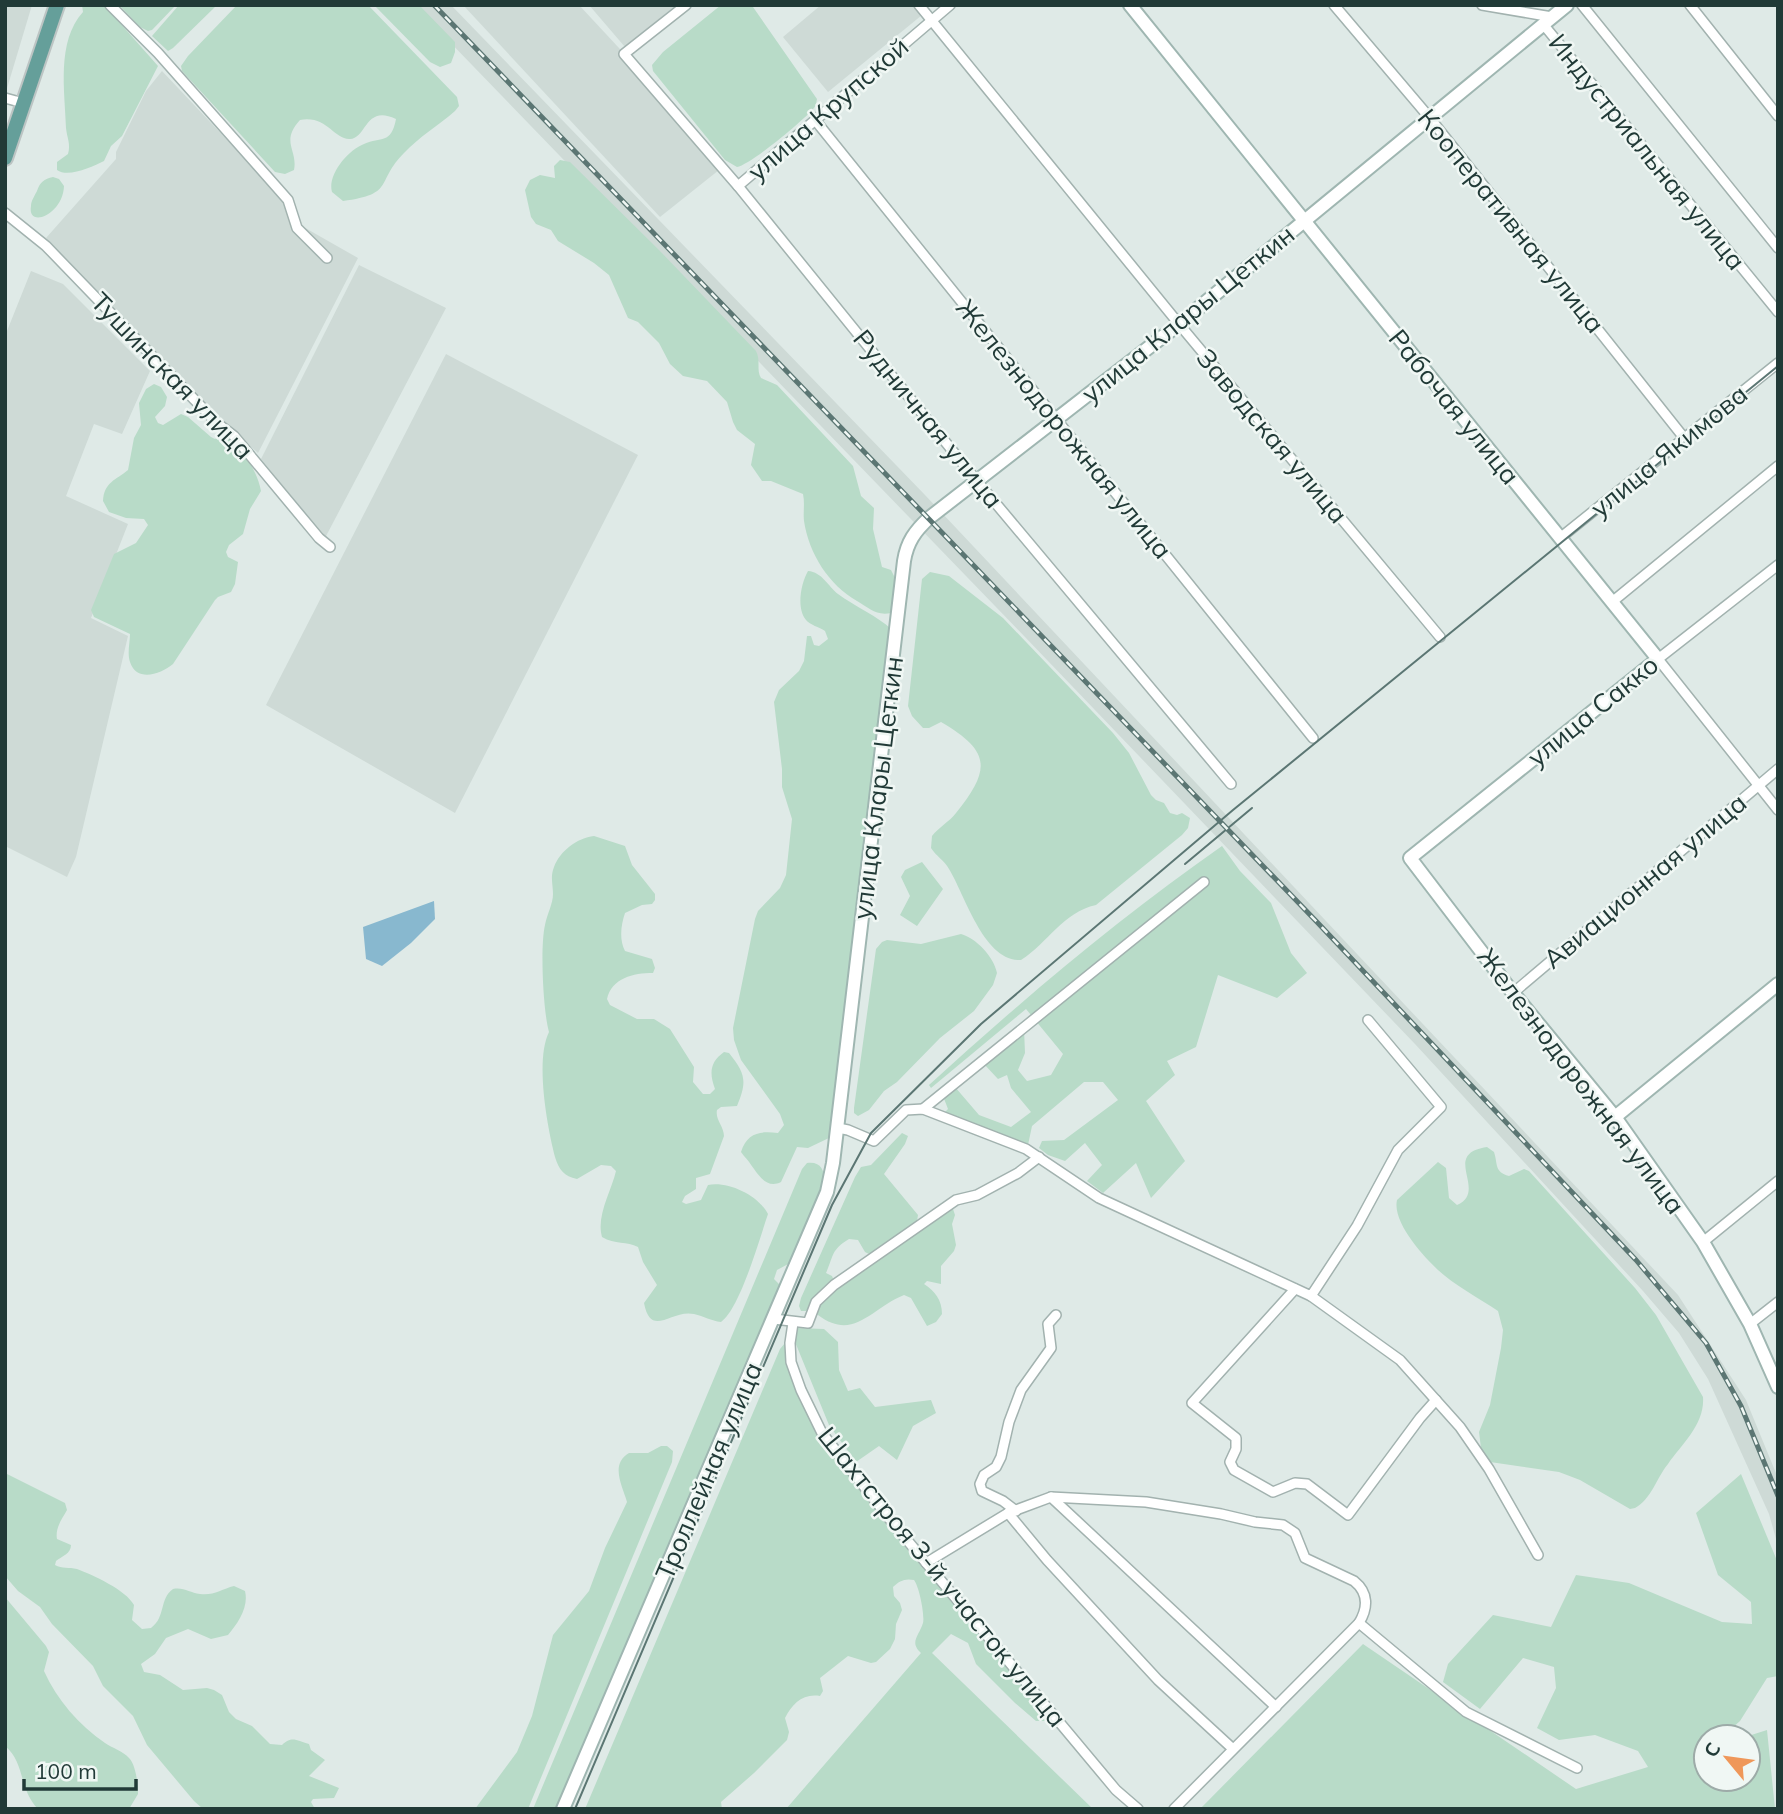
<svg xmlns="http://www.w3.org/2000/svg" width="1783" height="1814" font-family="Mulish,sans-serif">
	<style>
		.built { fill: #cedad6 }
		.green { fill: #b8dbc8 }
		.water { fill: #88b8cf }
		.lines { fill: none; stroke-linecap: round; stroke-linejoin: round }
		.street-casing { stroke: #a2b2af; stroke-width: 12 }
		.secondary-casing { stroke: #9fb6b1; stroke-width: 16 }
		.primary-casing { stroke: #bcc4c3; stroke-width: 18 }
		.street { stroke: #fff; stroke-width: 9 }
		.secondary { stroke: #fff; stroke-width: 12 }
		.primary { stroke: #659f9a; stroke-width: 14 }
		.tram { stroke: #5b7673; stroke-width: 2 }
		.rail-casing { stroke: #5b7673; stroke-width: 5 }
		.rail { stroke: #f0f7f4; stroke-width: 2.5; stroke-dasharray: 8; stroke-linecap: butt }
		.labels { text-anchor: middle; stroke-width: 5; stroke-linejoin: round; paint-order: stroke }
		.street-label { font-size: 26px; fill: #213a37; stroke: #f0f7f4 }
	</style>
	<rect width="100%" height="100%" fill="#dfeae7"/>
	<g class="built">
		<polygon points="5,5 32,5 5,95"/>
		<polygon points="414,5 451,5 925,495 1678,1295 1746,1400 1778,1478 1778,1546 1769,1514 1708,1379 1679,1333 1643,1291 1415,1044 1025,637"/>
		<polygon points="463,5 579,5 619,48 719,170 660,217"/>
		<polygon points="589,5 676,5 625,47"/>
		<polygon points="821,5 913,5 922,15 828,92 783,37"/>
		<polygon points="162,71 279,195 300,225 358,258 258,453 225,423 46,238 116,159 116,152 146,91"/>
		<polygon points="359,265 446,308 325,538 261,459"/>
		<polygon points="31,271 63,284 150,371 122,434 94,424 66,496 128,524 91,618 128,636 76,857 67,877 5,846 5,336"/>
		<polygon points="446,354 638,455 455,813 266,705"/>
	</g>
	<g class="green">
		<path d="M82,5H104L158,66L122,136L111,146L104,161C92,167 68,178 57,170V162L68,154C71,144 67,138 66,128C65,91 56,42 83,12Z"/>
		<polygon points="119,5 176,5 152,30 148,31 140,27"/>
		<polygon points="179,5 217,5 173,48 168,51 152,36"/>
		<path d="M237,5H368L457,97L459,106L455,111C439,125 419,137 404,153C375,182 396,194 343,201L332,192C327,175 348,150 364,144C381,136 391,145 396,119C365,104 367,138 350,139C334,140 327,115 300,120C280,142 298,150 294,170L285,174L275,172L182,71L181,66L188,56Z"/>
		<polygon points="374,5 419,5 455,42 455,52 451,63 440,67 430,62"/>
		<path d="M721,5H750L753,7L817,99C816,104 816,106 813,109C803,121 750,165 737,167L725,160L653,71L652,65L663,52Z"/>
		<path d="M560,160L570,162L659,250L756,351C761,360 756,370 761,378L777,385L853,466L861,496L874,508L873,529L882,567L891,570L895,578L891,613C876,616 869,608 857,601C829,585 809,554 804,521C803,512 805,503 803,494L771,481H762L751,465L755,444L737,430L733,422L727,402L707,381L683,376L670,364L659,343L638,322L628,318L609,275L594,263L558,241L551,230L536,224L531,217L525,190L530,180L540,175L555,178L554,166Z"/>
		<path d="M53,177L59,179L64,186C63,215 27,229 31,206C31,201 35,195 37,191C40,182 44,179 53,177Z"/>
		<path d="M154,384L161,387L167,397L165,406L155,417L158,423L163,425L181,414L188,417L211,437L215,439L223,435C241,442 258,473 261,491L250,509L243,534L229,545L226,552L228,557L238,562L235,584L231,592L218,597L215,600L173,664C161,674 137,683 130,662C127,653 130,643 130,634L94,617L91,610L114,554L136,543L148,525L144,519L126,518L109,512L103,501C104,482 116,480 128,470L134,438L141,425L139,403L146,389Z"/>
		<path d="M808,571C822,572 828,586 838,594C854,606 879,617 891,629L831,1137L808,1148L797,1147L781,1182C763,1191 755,1167 744,1156L741,1152C747,1132 761,1131 778,1133L784,1125L780,1114L741,1060L734,1040L733,1028L755,919L758,911L780,888L786,875L792,819L782,787V769L774,702L779,690L799,671L804,661L807,636H811L814,645L819,646L828,639L825,631C819,627 810,625 806,620C796,608 801,583 808,571Z"/>
		<path d="M930,572L949,576L1003,618L1113,733L1129,753L1151,795L1156,800L1164,803L1170,813L1177,815L1182,813L1190,818L1188,828L1182,835L1096,905C1063,912 1048,943 1021,960C984,962 965,895 949,869C944,860 936,856 931,848L932,836C939,827 949,822 956,813C992,768 990,751 941,722L929,728H923L912,716L908,706L922,579Z"/>
		<path d="M594,836L625,846L632,865L655,894V900L652,904L642,905L625,913C621,925 619,939 625,951L652,959L655,968L653,973C633,973 612,978 607,999L610,1005L637,1019H654L670,1029L694,1067L693,1082L703,1094H710L715,1089C709,1073 710,1062 724,1052L729,1053C746,1074 747,1082 737,1106L721,1107L717,1110C715,1120 724,1126 724,1136L710,1174L696,1178V1189L685,1196L682,1202L686,1204L701,1200L708,1185C728,1181 758,1195 768,1214C760,1237 740,1309 721,1322C711,1321 704,1316 694,1314C671,1309 651,1339 644,1303L657,1285L643,1262L638,1247C627,1241 615,1245 602,1237C596,1216 611,1192 616,1171L611,1166L601,1165L577,1179C564,1176 559,1170 555,1157C547,1126 535,1060 549,1032C543,1011 540,946 545,925C547,914 553,904 553,894C553,884 550,877 554,867C560,851 577,838 594,836Z"/>
		<path d="M1222,846L1240,871L1271,903L1291,953L1307,973L1277,998L1218,975L1196,1047L1167,1061L1175,1075L1146,1101L1185,1161L1151,1198L1136,1163L1103,1193L1087,1181L1102,1165L1085,1143L1065,1161L1048,1155L1039,1148L1042,1141L1064,1140L1118,1100L1103,1082H1084L1032,1126L1028,1145L943,1114L948,1109L943,1096L955,1087L979,1115L1011,1127L1031,1112L1011,1088L1007,1075L998,1079L983,1063L1024,1029L1025,1053L1018,1070L1027,1081L1051,1075L1063,1054L1026,1009L931,1088L929,1085C1022,1000 1119,918 1222,846Z"/>
		<polygon points="922,862 943,889 917,926 900,915 910,896 901,877 905,870"/>
		<path d="M961,934C976,938 994,957 997,973L993,985L974,1011L940,1038L897,1082L884,1091L869,1110L858,1116L854,1113V1108L876,949L882,942L887,940L921,944Z"/>
		<path d="M902,1133L908,1136L905,1144L884,1174L918,1215L917,1221L871,1255L865,1252L858,1240L849,1239C831,1250 834,1255 826,1273L832,1276L834,1281L806,1311H801L799,1306L801,1298L855,1177L861,1167L871,1165Z"/>
		<path d="M1487,1147L1494,1152C1498,1164 1494,1172 1509,1176L1524,1169L1529,1171L1635,1288L1656,1315L1703,1397C1705,1424 1682,1444 1668,1464C1657,1477 1651,1500 1635,1508L1630,1509L1580,1480L1559,1472L1490,1462L1481,1448L1479,1432L1490,1405L1501,1348L1503,1330L1498,1311C1480,1299 1453,1284 1438,1270C1423,1256 1392,1222 1397,1200L1438,1162L1446,1168L1449,1198L1457,1205C1489,1191 1440,1154 1487,1147Z"/>
		<path d="M807,1163C823,1161 825,1173 824,1185L792,1262L777,1270L774,1279L781,1286L563,1809H533L802,1169Z"/>
		<path d="M953,1209L955,1215L952,1224L956,1245L954,1251L941,1266V1284L927,1281L924,1284C935,1291 942,1300 942,1314L936,1322L927,1326L911,1298L904,1295C871,1308 854,1342 818,1315L816,1313L819,1302L841,1285L942,1214Z"/>
		<polygon points="797,1328 824,1329 838,1342 839,1370 848,1391 860,1388 875,1407 931,1400 936,1413 913,1426 897,1460 879,1446 856,1462 829,1425 793,1337"/>
		<path d="M785,1343L787,1345L786,1360L795,1387L821,1439L971,1621L1047,1718L1046,1721H1036L1015,1703L976,1664L968,1643L951,1634L932,1653L1093,1809H786L921,1653C909,1642 919,1636 923,1623C925,1615 919,1586 914,1580C905,1578 899,1581 893,1587L894,1596L900,1603L902,1610L896,1624L895,1639L890,1649L876,1662L871,1663L848,1656L820,1678L823,1691L820,1696C803,1693 792,1704 785,1718L789,1732L787,1740L754,1773L721,1802L722,1809H585L780,1349Z"/>
		<path d="M661,1446H667L673,1451L672,1462L528,1809H475L517,1752L532,1716L553,1635L589,1591L605,1548L627,1502C622,1485 610,1464 629,1453H648Z"/>
		<path d="M5,1473L65,1503L67,1510C62,1519 55,1528 57,1539L71,1545C71,1554 62,1556 56,1561L55,1565C62,1569 69,1567 77,1569C93,1575 126,1590 134,1605L132,1620L142,1629L151,1628C166,1617 159,1599 173,1589C184,1587 190,1593 200,1594C213,1596 222,1589 234,1586L245,1591C249,1607 238,1623 228,1635L211,1639L188,1629L166,1638L155,1654L141,1664L144,1672L160,1675L183,1690L207,1688L214,1690L222,1695L229,1712L236,1719L252,1726L270,1744L282,1745C292,1735 297,1741 309,1744L311,1750L325,1760L309,1776L339,1788L334,1798L313,1799L311,1802L315,1809H203L194,1801L147,1745L133,1716L103,1686L93,1666L52,1624L40,1607L18,1591L5,1576Z"/>
		<polygon points="1741,1474 1778,1563 1778,1676 1767,1678 1740,1721 1722,1737 1706,1737 1706,1779 1748,1779 1748,1737 1745,1737 1767,1730 1775,1809 1200,1809 1363,1644 1576,1789 1648,1767 1638,1751 1595,1735 1559,1740 1537,1728 1556,1688 1554,1667 1523,1658 1480,1709 1443,1682 1448,1664 1493,1615 1551,1627 1576,1575 1629,1583 1722,1622 1752,1624 1751,1602 1718,1575 1696,1513"/>
		<path d="M5,1597L46,1646L49,1652L44,1671C57,1700 79,1725 105,1743C112,1748 123,1751 129,1758C136,1765 138,1784 138,1794L129,1809H38C19,1790 25,1762 5,1746Z"/>
	</g>
	<polygon class="water" points="434,901 435,919 411,943 382,966 366,959 363,927"/>
	<g class="lines">
		<g class="street-casing">
			<g id="street">
				<polyline points="110,5 158,53 288,200 297,228 327,258"/>
				<polyline points="686,5 624,54 738,186 977,481 1231,784"/>
				<polyline points="919,5 1179,324 1440,637"/>
				<polyline points="1334,5 1429,117 1685,439"/>
				<polyline points="1482,5 1552,17"/>
				<polyline points="1582,5 1778,248"/>
				<polyline points="1690,5 1778,116"/>
				<polyline points="1543,24 1778,312"/>
				<polyline points="5,98 16,101"/>
				<polyline points="815,120 1313,738"/>
				<polyline points="738,186 950,5"/>
				<polyline points="5,213 46,246 217,423 234,436 319,538 330,547"/>
				<polyline points="1560,538 1778,363"/>
				<polyline points="1778,565 1658,659 1778,810"/>
				<polyline points="1612,602 1778,466"/>
				<polyline points="1513,993 1778,769"/>
				<polyline points="923,1109 1204,882"/>
				<polyline points="838,1128 848,1130 874,1141 906,1110 923,1109 1026,1149 1099,1198 1311,1296 1357,1226 1398,1150 1441,1107 1368,1020"/>
				<polyline points="1703,1242 1778,1181"/>
				<polyline points="1295,1289 1192,1403 1236,1438 1236,1449 1230,1462 1234,1470 1273,1492 1295,1483 1307,1484 1348,1515 1420,1418 1436,1400"/>
				<polyline points="1311,1296 1400,1360 1460,1427 1489,1469 1538,1555"/>
				<polyline points="774,1319 808,1323 816,1302 834,1285 956,1200 977,1195 1018,1173 1039,1157"/>
				<polyline points="793,1323 790,1343 791,1362 801,1390 822,1433 892,1522 1116,1790 1138,1809"/>
				<polyline points="1750,1324 1778,1302"/>
				<polyline points="1051,1497 1276,1707"/>
				<polyline points="1016,1511 1003,1501 982,1491 980,1484 984,1475 996,1467 1001,1457 1009,1422 1021,1390 1051,1348 1048,1324 1056,1315"/>
				<polyline points="1008,1513 1047,1560 1158,1680 1233,1749"/>
				<path d="M926,1563L1008,1513L1051,1497L1146,1502L1221,1514L1255,1522L1283,1525L1295,1533L1305,1558L1354,1581C1369,1593 1368,1608 1359,1623"/>
				<polyline points="1174,1809 1359,1623 1466,1712 1577,1768"/>
			</g>
		</g>
		<g class="secondary-casing">
			<g id="secondary">
				<polyline points="1130,5 1658,659 1410,858 1513,993 1615,1117 1703,1242 1750,1324 1778,1387"/>
				<polyline points="1615,1117 1778,984"/>
				<path d="M563,1809L827,1192L833,1163L904,561C907,542 915,531 929,518L1179,324L1567,5"/>
			</g>
		</g>
		<g class="primary-casing">
			<polyline id="primary" points="5,158 57,5"/>
		</g>
		<use href="#street" class="street"/>
		<use href="#secondary" class="secondary"/>
		<use href="#primary" class="primary"/>
		<g class="tram">
			<polyline points="1185,864 1252,808"/>
			<polyline points="575,1809 832,1205 871,1133 981,1024 1233,810 1778,366"/>
		</g>
		<g class="rail-casing">
			<polyline id="rail" points="434,5 1316,921 1636,1260 1706,1343 1741,1406 1778,1496"/>
		</g>
		<use href="#rail" class="rail"/>
	</g>
	<g class="labels">
		<g class="street-label">
			<text transform="translate(828 109) rotate(-41)" y="9">улица Крупской</text>
			<text transform="translate(1647 152) rotate(51)" y="9">Индустриальная улица</text>
			<text transform="translate(1511 221) rotate(51)" y="9">Кооперативная улица</text>
			<text transform="translate(1188 314) rotate(-39)" y="9">улица Клары Цеткин</text>
			<text transform="translate(172 376) rotate(46)" y="9">Тушинская улица</text>
			<text transform="translate(1454 407) rotate(51)" y="9">Рабочая улица</text>
			<text transform="translate(928 419) rotate(51)" y="9">Рудничная улица</text>
			<text transform="translate(1064 429) rotate(51)" y="9">Железнодорожная улица</text>
			<text transform="translate(1272 436) rotate(50)" y="9">Заводская улица</text>
			<text transform="translate(1669 451) rotate(-39)" y="9">улица Якимова</text>
			<text transform="translate(1593 711) rotate(-39)" y="9">улица Сакко</text>
			<text transform="translate(878 788) rotate(-83)" y="9">улица Клары Цеткин</text>
			<text transform="translate(1645 881) rotate(-40)" y="9">Авиационная улица</text>
			<text transform="translate(1581 1081) rotate(53)" y="9">Железнодорожная улица</text>
			<text transform="translate(709 1471) rotate(-67)" y="9">Троллейная улица</text>
			<text transform="translate(942 1577) rotate(51)" y="9">Шахтстроя 3-й участок улица</text>
		</g>
	</g>
	<rect width="1783" height="1814" fill="none" stroke="#213a37" stroke-width="14"/>
	<g transform="translate(1727 1758) rotate(299)"><circle r="33" fill="#f0f7f4" stroke="#9daba8" stroke-width="2"/>
	<path d="M0-5L12 26L0 18L-12 26Z" fill="#ef9759"/>
	<text y="-10" font-size="19" font-weight="bold" text-anchor="middle" fill="#213a37">С</text>
	</g>
	<path d="M24 1779v10h112v-10" fill="none" stroke="#213a37" stroke-width="3.5"/>
	<text x="35" y="1779" font-size="21" fill="#213a37" stroke="#f0f7f4" stroke-width="5" paint-order="stroke">100 m</text>
</svg>
